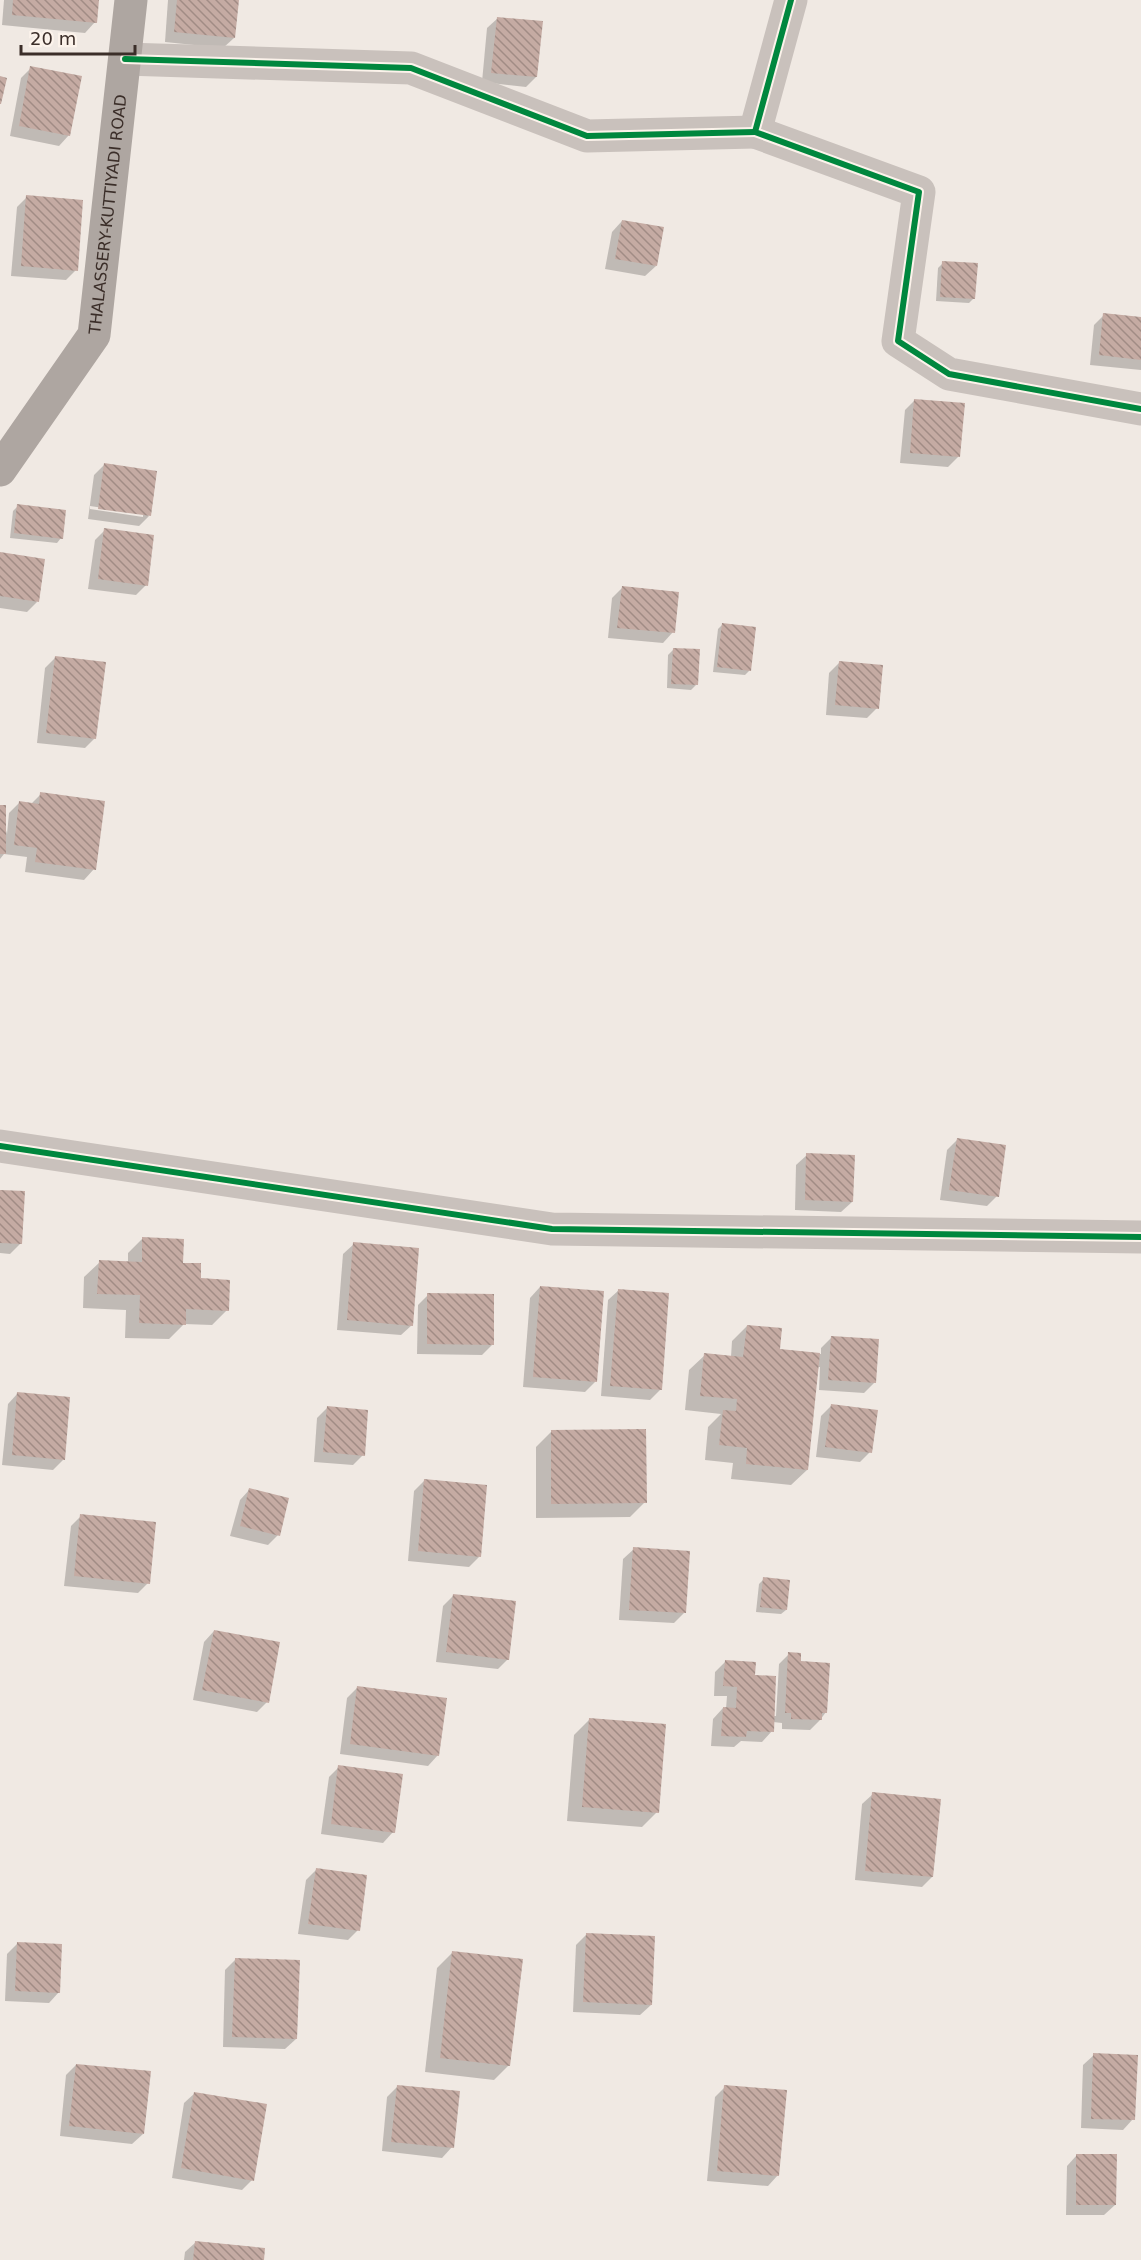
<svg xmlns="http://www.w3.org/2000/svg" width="1141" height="2260" font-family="'DejaVu Sans',sans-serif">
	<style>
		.shadow { fill: #0003; fill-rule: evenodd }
		.building { fill: url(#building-back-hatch) }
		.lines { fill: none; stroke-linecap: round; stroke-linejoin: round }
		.street { stroke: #c9c1bc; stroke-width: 33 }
		.primary { stroke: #aea6a1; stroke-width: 33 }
		.cycleway-casing { stroke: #fcf3eb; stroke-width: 10 }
		.cycleway { stroke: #00873e; stroke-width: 6 }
		.labels { text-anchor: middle; stroke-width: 6; stroke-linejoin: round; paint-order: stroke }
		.street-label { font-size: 16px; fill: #3b2e29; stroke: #fcf3eb }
	</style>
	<defs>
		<pattern id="building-back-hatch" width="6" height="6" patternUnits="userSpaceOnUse" patternTransform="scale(1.5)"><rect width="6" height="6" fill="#c5aba3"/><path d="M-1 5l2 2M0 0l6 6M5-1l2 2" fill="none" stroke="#a18c85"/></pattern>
	</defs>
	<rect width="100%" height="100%" fill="#f0e9e3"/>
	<g class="shadow">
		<polygon points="4,0 97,0 95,22 85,33 2,25"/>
		<polygon points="168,0 237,0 234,38 223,48 165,42"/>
		<polygon points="498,18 536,77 526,87 482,82 487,28"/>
		<polygon points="31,68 69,135 59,146 10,136 21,78"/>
		<polygon points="27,197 76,270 66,280 11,276 17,207"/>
		<polygon points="622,221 656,266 645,276 605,269 612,232"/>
		<polygon points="943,263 974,298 969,303 936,301 938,268"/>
		<polygon points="1104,315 1141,319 1141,370 1090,365 1094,325"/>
		<polygon points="915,400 959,456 948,467 900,463 905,410"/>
		<path d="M104,465L149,516L139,526L88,519L94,475ZM90,506L143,514V517L90,509Z"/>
		<polygon points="18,506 61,538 57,543 10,538 13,511"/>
		<polygon points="105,530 146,585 136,595 88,589 95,540"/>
		<polygon points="0,554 37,602 27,612 0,608"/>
		<polygon points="622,588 673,632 663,643 608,638 612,598"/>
		<polygon points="723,624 750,670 745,675 713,672 718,629"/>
		<polygon points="673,650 696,685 691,690 667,688 668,655"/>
		<polygon points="55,658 95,738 85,748 37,743 45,668"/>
		<polygon points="839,663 877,708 867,718 826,715 829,673"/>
		<polygon points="41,794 94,869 84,880 25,872 27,857 4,854 0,859 0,807 7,834 9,813 19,803 30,805"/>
		<polygon points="957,1140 997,1196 987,1206 940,1200 947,1150"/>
		<polygon points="807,1155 852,1202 841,1212 795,1210 796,1165"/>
		<polygon points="0,1192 21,1243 10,1254 0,1253"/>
		<polygon points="143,1238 182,1264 227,1310 212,1325 184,1324 169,1339 125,1338 126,1310 83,1308 84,1277 100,1262 128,1263 128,1253"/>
		<polygon points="354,1244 412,1325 401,1335 337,1330 343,1254"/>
		<polygon points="540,1287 595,1382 585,1392 523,1387 530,1298"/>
		<polygon points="619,1290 660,1390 650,1400 601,1396 608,1300"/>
		<polygon points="428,1295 492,1345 482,1355 417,1354 418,1305"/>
		<polygon points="747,1326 778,1350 821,1354 821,1348 832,1337 875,1382 864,1393 819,1390 820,1367 817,1367 807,1470 791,1485 731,1479 733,1463 705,1460 708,1427 721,1414 685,1410 689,1370 705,1355 731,1357 732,1341"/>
		<polygon points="18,1393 63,1460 53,1470 2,1465 8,1404"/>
		<polygon points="831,1406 870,1452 860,1462 816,1457 821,1416"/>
		<polygon points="327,1408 363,1455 353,1465 314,1462 317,1418"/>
		<polygon points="551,1432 645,1502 630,1517 536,1518 536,1447"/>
		<polygon points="424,1481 480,1556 469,1567 408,1561 414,1491"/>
		<polygon points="250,1489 278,1535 268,1545 230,1536 240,1500"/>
		<polygon points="81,1516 148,1583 138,1593 64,1586 71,1526"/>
		<polygon points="634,1549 684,1613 674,1623 619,1620 623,1559"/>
		<polygon points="764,1579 786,1610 781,1614 756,1612 759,1584"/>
		<polygon points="454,1595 508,1659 498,1669 436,1662 443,1606"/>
		<polygon points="214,1631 267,1702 257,1712 193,1700 204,1642"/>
		<polygon points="789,1654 799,1663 826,1712 820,1720 810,1730 782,1729 782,1723 773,1722 772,1731 762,1742 741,1741 734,1747 711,1746 713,1719 723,1708 726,1709 727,1696 714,1696 715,1672 725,1662 753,1676 773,1716 776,1716 779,1664"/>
		<polygon points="357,1688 438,1755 428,1766 340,1754 347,1698"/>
		<polygon points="589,1720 657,1812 642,1827 567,1821 574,1735"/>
		<polygon points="339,1767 393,1832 383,1843 321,1834 329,1777"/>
		<polygon points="873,1794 932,1877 922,1887 855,1880 862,1804"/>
		<polygon points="316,1870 358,1930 348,1940 298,1934 306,1880"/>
		<polygon points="586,1935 651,2005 640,2015 573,2012 576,1945"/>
		<polygon points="17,1944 59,1992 49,2003 5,2001 7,1954"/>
		<polygon points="452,1953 509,2065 494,2080 425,2072 437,1968"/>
		<polygon points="235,1960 296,2039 285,2049 223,2047 225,1970"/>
		<polygon points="1094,2055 1133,2119 1123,2130 1081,2128 1083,2065"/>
		<polygon points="76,2065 143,2134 132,2144 60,2136 66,2075"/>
		<polygon points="398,2086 452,2147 442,2158 382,2151 387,2097"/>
		<polygon points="725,2087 778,2175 768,2186 707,2181 715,2097"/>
		<polygon points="195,2093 252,2180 242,2190 172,2178 184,2103"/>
		<polygon points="1077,2155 1115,2205 1104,2215 1066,2215 1067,2166"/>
		<polygon points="196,2242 262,2260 184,2260 185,2252"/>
	</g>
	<g class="building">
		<polygon points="13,0 99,0 97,23 12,15"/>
		<polygon points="177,0 239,0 235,38 174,32"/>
		<polygon points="497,17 543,21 537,77 491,73"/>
		<polygon points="30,66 82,76 70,136 19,126"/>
		<polygon points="0,76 7,78 1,104 0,104"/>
		<polygon points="26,195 83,200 78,271 21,266"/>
		<polygon points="622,220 664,227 657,266 615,259"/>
		<polygon points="942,261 978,263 975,299 940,297"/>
		<polygon points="1103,313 1141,317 1141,360 1099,355"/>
		<polygon points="914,399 965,403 960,457 910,453"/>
		<polygon points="104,463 157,471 151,516 98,509"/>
		<polygon points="17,504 66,510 63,539 14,533"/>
		<polygon points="104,528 154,535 148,586 98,579"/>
		<polygon points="0,552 45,559 39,602 0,596"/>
		<polygon points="622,586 679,592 675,633 617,628"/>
		<polygon points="722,623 756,627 751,671 717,667"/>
		<polygon points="673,648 700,649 698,685 671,684"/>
		<polygon points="55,656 106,662 96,739 46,733"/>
		<polygon points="839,661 883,665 879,709 835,705"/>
		<polygon points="40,792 105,801 96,870 35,862 37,848 14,845 19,801 39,804"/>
		<rect x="0" y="805" width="6" height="49"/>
		<polygon points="957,1138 1006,1145 999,1197 949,1190"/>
		<polygon points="806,1153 855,1155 853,1202 805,1200"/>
		<polygon points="0,1190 25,1191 22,1244 0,1243"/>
		<polygon points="142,1237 184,1239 183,1263 201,1263 201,1278 230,1280 229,1311 186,1309 186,1325 139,1323 140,1295 97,1294 99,1260 142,1262"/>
		<polygon points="353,1242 419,1248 413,1326 347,1320"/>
		<polygon points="540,1286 604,1291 597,1382 533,1377"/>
		<polygon points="618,1289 669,1293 662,1390 610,1386"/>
		<polygon points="427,1293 494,1294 494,1345 427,1344"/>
		<polygon points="747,1325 782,1328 780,1349 820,1353 808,1470 746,1464 747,1448 719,1445 723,1410 736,1411 737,1399 700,1396 704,1353 743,1357"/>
		<polygon points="831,1336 879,1339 876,1383 828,1380"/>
		<polygon points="17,1392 70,1397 65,1460 12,1455"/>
		<polygon points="831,1404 878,1410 872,1453 825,1447"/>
		<polygon points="327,1406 368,1410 365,1456 323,1452"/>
		<polygon points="646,1429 647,1503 551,1504 551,1430"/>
		<polygon points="424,1479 487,1485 481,1557 418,1551"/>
		<polygon points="249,1488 289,1498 280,1536 240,1526"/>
		<polygon points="80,1514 156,1522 150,1584 74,1576"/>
		<polygon points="633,1547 690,1551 686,1613 629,1610"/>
		<polygon points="763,1577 790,1580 787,1610 760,1607"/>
		<polygon points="453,1594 516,1601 509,1660 446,1652"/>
		<polygon points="214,1630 280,1642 269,1703 202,1690"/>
		<polygon points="788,1652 801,1653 801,1661 830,1663 827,1713 822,1713 822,1720 791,1719 791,1713 785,1713"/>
		<polygon points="725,1660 756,1662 755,1675 776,1676 774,1732 747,1731 746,1737 721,1736 723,1707 736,1708 737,1687 723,1686"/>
		<polygon points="357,1686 447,1698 439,1756 350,1744"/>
		<polygon points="589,1718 666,1724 659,1813 582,1807"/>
		<polygon points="338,1765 403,1774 395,1833 331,1824"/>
		<polygon points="872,1792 941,1799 933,1877 865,1871"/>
		<polygon points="316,1868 367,1875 360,1931 308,1924"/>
		<polygon points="586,1933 655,1936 652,2005 583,2002"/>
		<polygon points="17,1942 62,1944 60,1993 15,1991"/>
		<polygon points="452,1951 523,1959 510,2066 440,2058"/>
		<polygon points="235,1958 300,1960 297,2039 232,2037"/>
		<polygon points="1093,2053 1138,2055 1135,2120 1091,2119"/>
		<polygon points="76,2064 151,2071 144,2134 69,2126"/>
		<polygon points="397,2085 460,2091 454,2148 391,2142"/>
		<polygon points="724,2085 787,2090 779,2176 717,2171"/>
		<polygon points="194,2092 267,2104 254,2181 181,2168"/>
		<polygon points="1076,2154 1117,2154 1116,2205 1076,2205"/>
		<polygon points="195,2241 265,2248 264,2260 193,2260"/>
	</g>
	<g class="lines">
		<g class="street">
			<polyline points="791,0 755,132 919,192 898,341 949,374 1141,409"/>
			<polyline points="125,59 411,68 587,136 755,132"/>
			<polyline points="0,1146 552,1229 1141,1237"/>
		</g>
		<path class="primary" id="s1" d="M0,470L94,335L131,0"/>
		<g class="cycleway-casing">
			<g id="cycleway">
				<polyline points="791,0 755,132 919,192 898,341 949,374 1141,409"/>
				<polyline points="125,59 411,68 587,136 755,132"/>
				<polyline points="0,1146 552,1229 1141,1237"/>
			</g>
		</g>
		<use href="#cycleway" class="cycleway"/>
	</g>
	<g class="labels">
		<g class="street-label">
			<text dy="6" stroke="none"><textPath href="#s1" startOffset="286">THALASSERY-KUTTIYADI ROAD</textPath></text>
		</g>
	</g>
	<path d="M21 45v9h114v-9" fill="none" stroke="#3b2e29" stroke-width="3"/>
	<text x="30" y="45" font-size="18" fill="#3b2e29" stroke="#fcf3eb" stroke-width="4.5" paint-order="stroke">20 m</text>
</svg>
